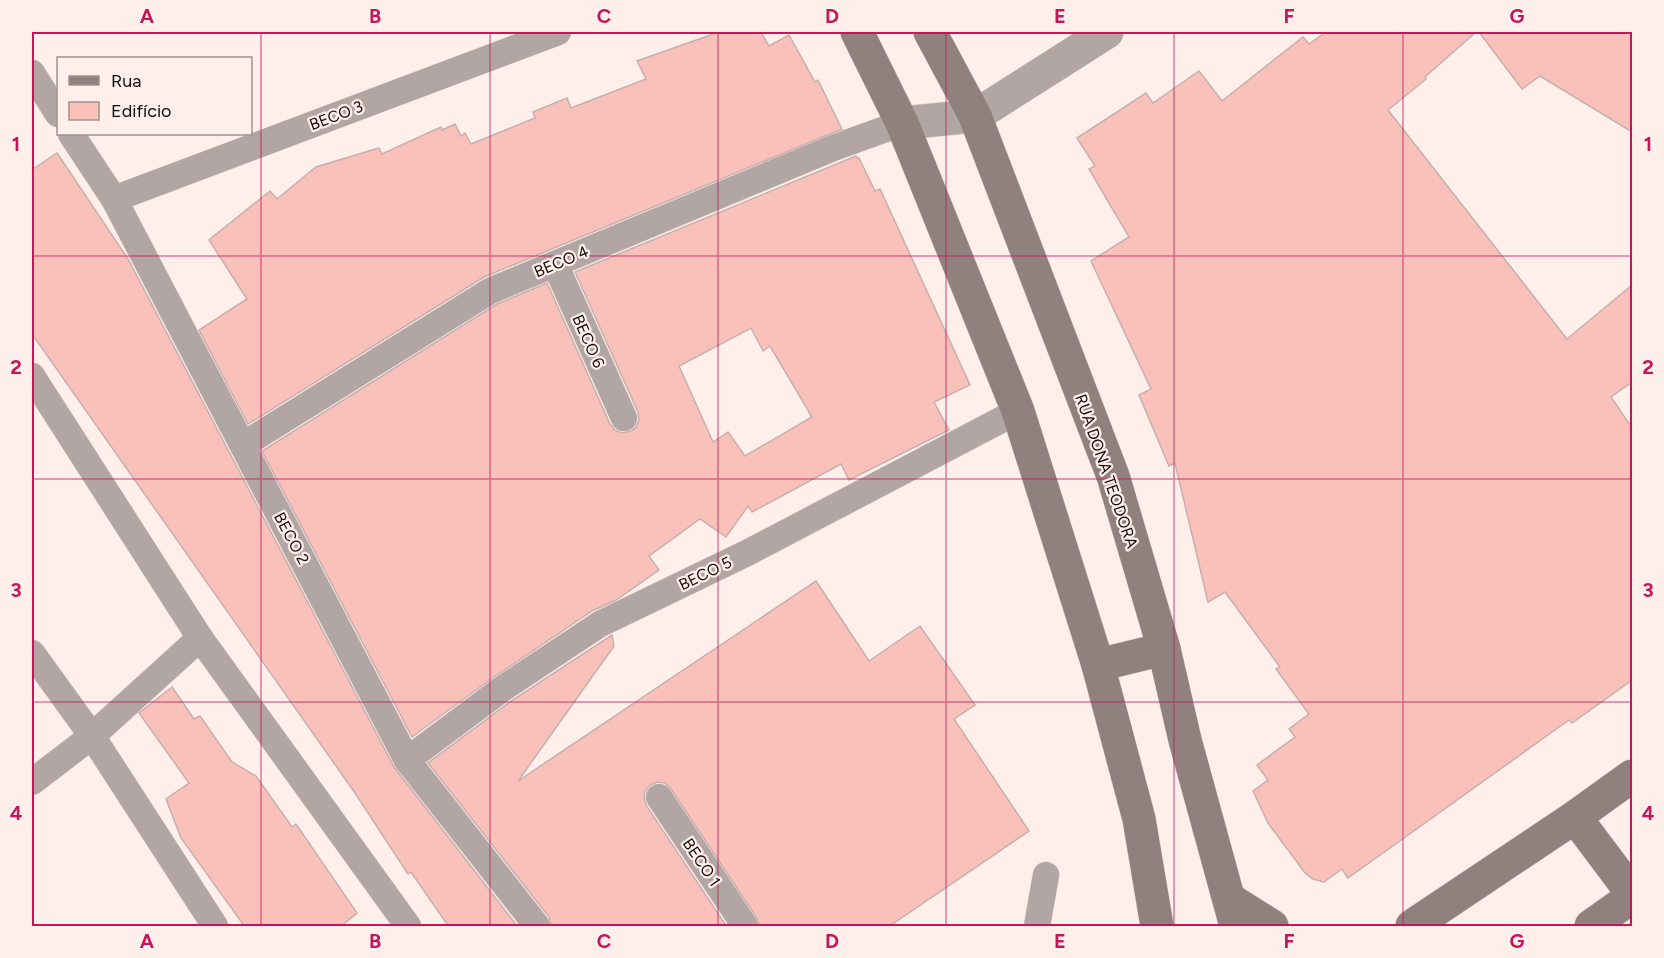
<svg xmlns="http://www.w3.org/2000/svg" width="1664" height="958" font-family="Figtree,sans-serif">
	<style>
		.building { fill: #f9c1ba; stroke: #c8afac; stroke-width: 1.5; fill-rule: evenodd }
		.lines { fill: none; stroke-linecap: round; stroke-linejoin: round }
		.lane-casing { stroke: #d8cbc6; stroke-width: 27 }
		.street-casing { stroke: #d8cbc6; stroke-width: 34 }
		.secondary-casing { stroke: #d8cbc6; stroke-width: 34 }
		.lane { stroke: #b1a6a4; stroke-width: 26 }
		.street { stroke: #b1a6a4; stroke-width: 33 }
		.secondary { stroke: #91817e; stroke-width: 33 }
		.grid { fill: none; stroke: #c2185b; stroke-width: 1.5; stroke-opacity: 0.55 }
		.labels { text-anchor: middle; stroke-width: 4.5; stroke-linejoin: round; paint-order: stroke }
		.street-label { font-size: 16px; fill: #120b08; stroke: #feefea }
		.neatline { fill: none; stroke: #c2185b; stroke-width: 2 }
		.grid-label { font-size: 20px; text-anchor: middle; font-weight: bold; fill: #c2185b }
	</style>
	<rect width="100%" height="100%" fill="#feefea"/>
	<g class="building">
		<polygon points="719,32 761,32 769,46 789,35 815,82 818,80 842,129 484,277 248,424 199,330 247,299 209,240 270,191 277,199 316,167 379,148 382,154 441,127 442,130 455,124 461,136 465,133 471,144 535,118 533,112 567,98 571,108 646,79 637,61"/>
		<polygon points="1326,32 1476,32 1425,77 1426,79 1388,110 1567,339 1632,285 1632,382 1611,397 1632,428 1632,680 1572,723 1569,720 1348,878 1342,869 1324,882 1313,879 1305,873 1268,823 1253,791 1268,780 1257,765 1295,737 1289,729 1309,714 1276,669 1280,667 1225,592 1208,602 1175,463 1169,466 1139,395 1151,389 1091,261 1129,237 1089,169 1095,166 1077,138 1146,93 1153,103 1199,71 1222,101 1303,37 1309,44"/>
		<polygon points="1479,32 1632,32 1632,132 1540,76 1522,89"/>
		<polygon points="57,153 128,259 394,767 518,927 449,927 411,872 408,874 355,793 32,334 32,170"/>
		<path d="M856,156L858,159L859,158L875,191L880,189L970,385L934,402L949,430L849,480L841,464L752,512L748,506L726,537L700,519L649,556L659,570L616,600L592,611L494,677L412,737L262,451L497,304L547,283L610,424L615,430L622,433L631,431L636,427L639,420L638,412L575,272ZM751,328L763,351L770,346L812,417L745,456L728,432L713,442L679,366Z"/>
		<polygon points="816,581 869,661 920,626 975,705 954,719 1029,831 888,927 760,927 757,918 671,789 665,783 657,782 650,785 645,791 644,797 646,805 727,927 552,927 549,917 428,763 511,701 612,635 614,646 518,781"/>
		<polygon points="172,687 194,719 200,716 232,762 256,776 292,827 296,824 357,913 340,927 245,927 181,838 166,799 189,783 139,713"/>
	</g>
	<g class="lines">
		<g class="lane-casing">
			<g id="lane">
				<polyline points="32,73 58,114"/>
				<polyline points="71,134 114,199 407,760 537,926"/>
				<polyline points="114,199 558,32"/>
				<polyline points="555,264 624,418"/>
				<polyline points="32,376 200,638 408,926"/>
				<polyline points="243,445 490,291 833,148 902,123"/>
				<polyline points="32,653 92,736 215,926"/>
				<polyline points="407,760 502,689 600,624 747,553 1018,411"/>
				<polyline points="32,782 92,736 200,638"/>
				<polyline points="659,797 745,926"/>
				<polyline points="1037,926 1046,875"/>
			</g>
		</g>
		<g class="street-casing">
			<polyline id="street" points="902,123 975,116 1107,32"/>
		</g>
		<g class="secondary-casing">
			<g id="secondary">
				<polyline points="857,32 902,123 1018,411 1098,665 1139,819 1157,926"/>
				<polyline points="930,32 975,116 1113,476 1164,649 1185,740 1236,926"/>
				<polyline points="1098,665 1164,649"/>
				<polyline points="1575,817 1632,893"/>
				<polyline points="1229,899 1272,926"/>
				<polyline points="1412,926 1575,817 1632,776"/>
				<polyline points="1591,926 1632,897"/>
			</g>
		</g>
		<use href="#lane" class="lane"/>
		<use href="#street" class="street"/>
		<use href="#secondary" class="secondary"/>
	</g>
	<path class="grid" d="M261,32V926M490,32V926M718,32V926M946,32V926M1174,32V926M1403,32V926M32,256H1632M32,479H1632M32,702H1632"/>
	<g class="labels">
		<g class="street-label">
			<text transform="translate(336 115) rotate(-21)" y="6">BECO 3</text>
			<text transform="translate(561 261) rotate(-23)" y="6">BECO 4</text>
			<text transform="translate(589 341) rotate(66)" y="6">BECO 6</text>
			<text transform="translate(1107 471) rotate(71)" y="6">RUA DONA TEODORA</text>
			<text transform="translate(292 538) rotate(62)" y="6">BECO 2</text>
			<text transform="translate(705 573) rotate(-26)" y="6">BECO 5</text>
			<text transform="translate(702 862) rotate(56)" y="6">BECO 1</text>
		</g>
	</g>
	<rect width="1664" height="958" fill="none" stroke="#feefea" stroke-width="66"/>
	<rect x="57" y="57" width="195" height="78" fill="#feefea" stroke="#a09490" stroke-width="1.5"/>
	<rect x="69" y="76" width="30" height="9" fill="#91817e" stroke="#a09490" stroke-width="1.5"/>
	<text x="111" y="87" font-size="18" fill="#120b08">Rua</text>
	<rect x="69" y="102" width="30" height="18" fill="#f9c1ba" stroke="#a09490" stroke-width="1.5"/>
	<text x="111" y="117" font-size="18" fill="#120b08">Edifício</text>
	<rect x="33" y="33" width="1598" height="892" class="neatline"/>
	<g class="grid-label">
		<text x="147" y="23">A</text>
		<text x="375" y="23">B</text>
		<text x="604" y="23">C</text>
		<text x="832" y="23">D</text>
		<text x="1060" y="23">E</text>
		<text x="1289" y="23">F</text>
		<text x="1517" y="23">G</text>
		<text x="16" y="151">1</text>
		<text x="1648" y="151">1</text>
		<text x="16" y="374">2</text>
		<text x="1648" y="374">2</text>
		<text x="16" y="597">3</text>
		<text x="1648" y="597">3</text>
		<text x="16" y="820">4</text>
		<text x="1648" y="820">4</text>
		<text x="147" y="948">A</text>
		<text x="375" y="948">B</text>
		<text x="604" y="948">C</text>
		<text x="832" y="948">D</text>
		<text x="1060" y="948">E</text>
		<text x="1289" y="948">F</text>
		<text x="1517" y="948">G</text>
	</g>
</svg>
